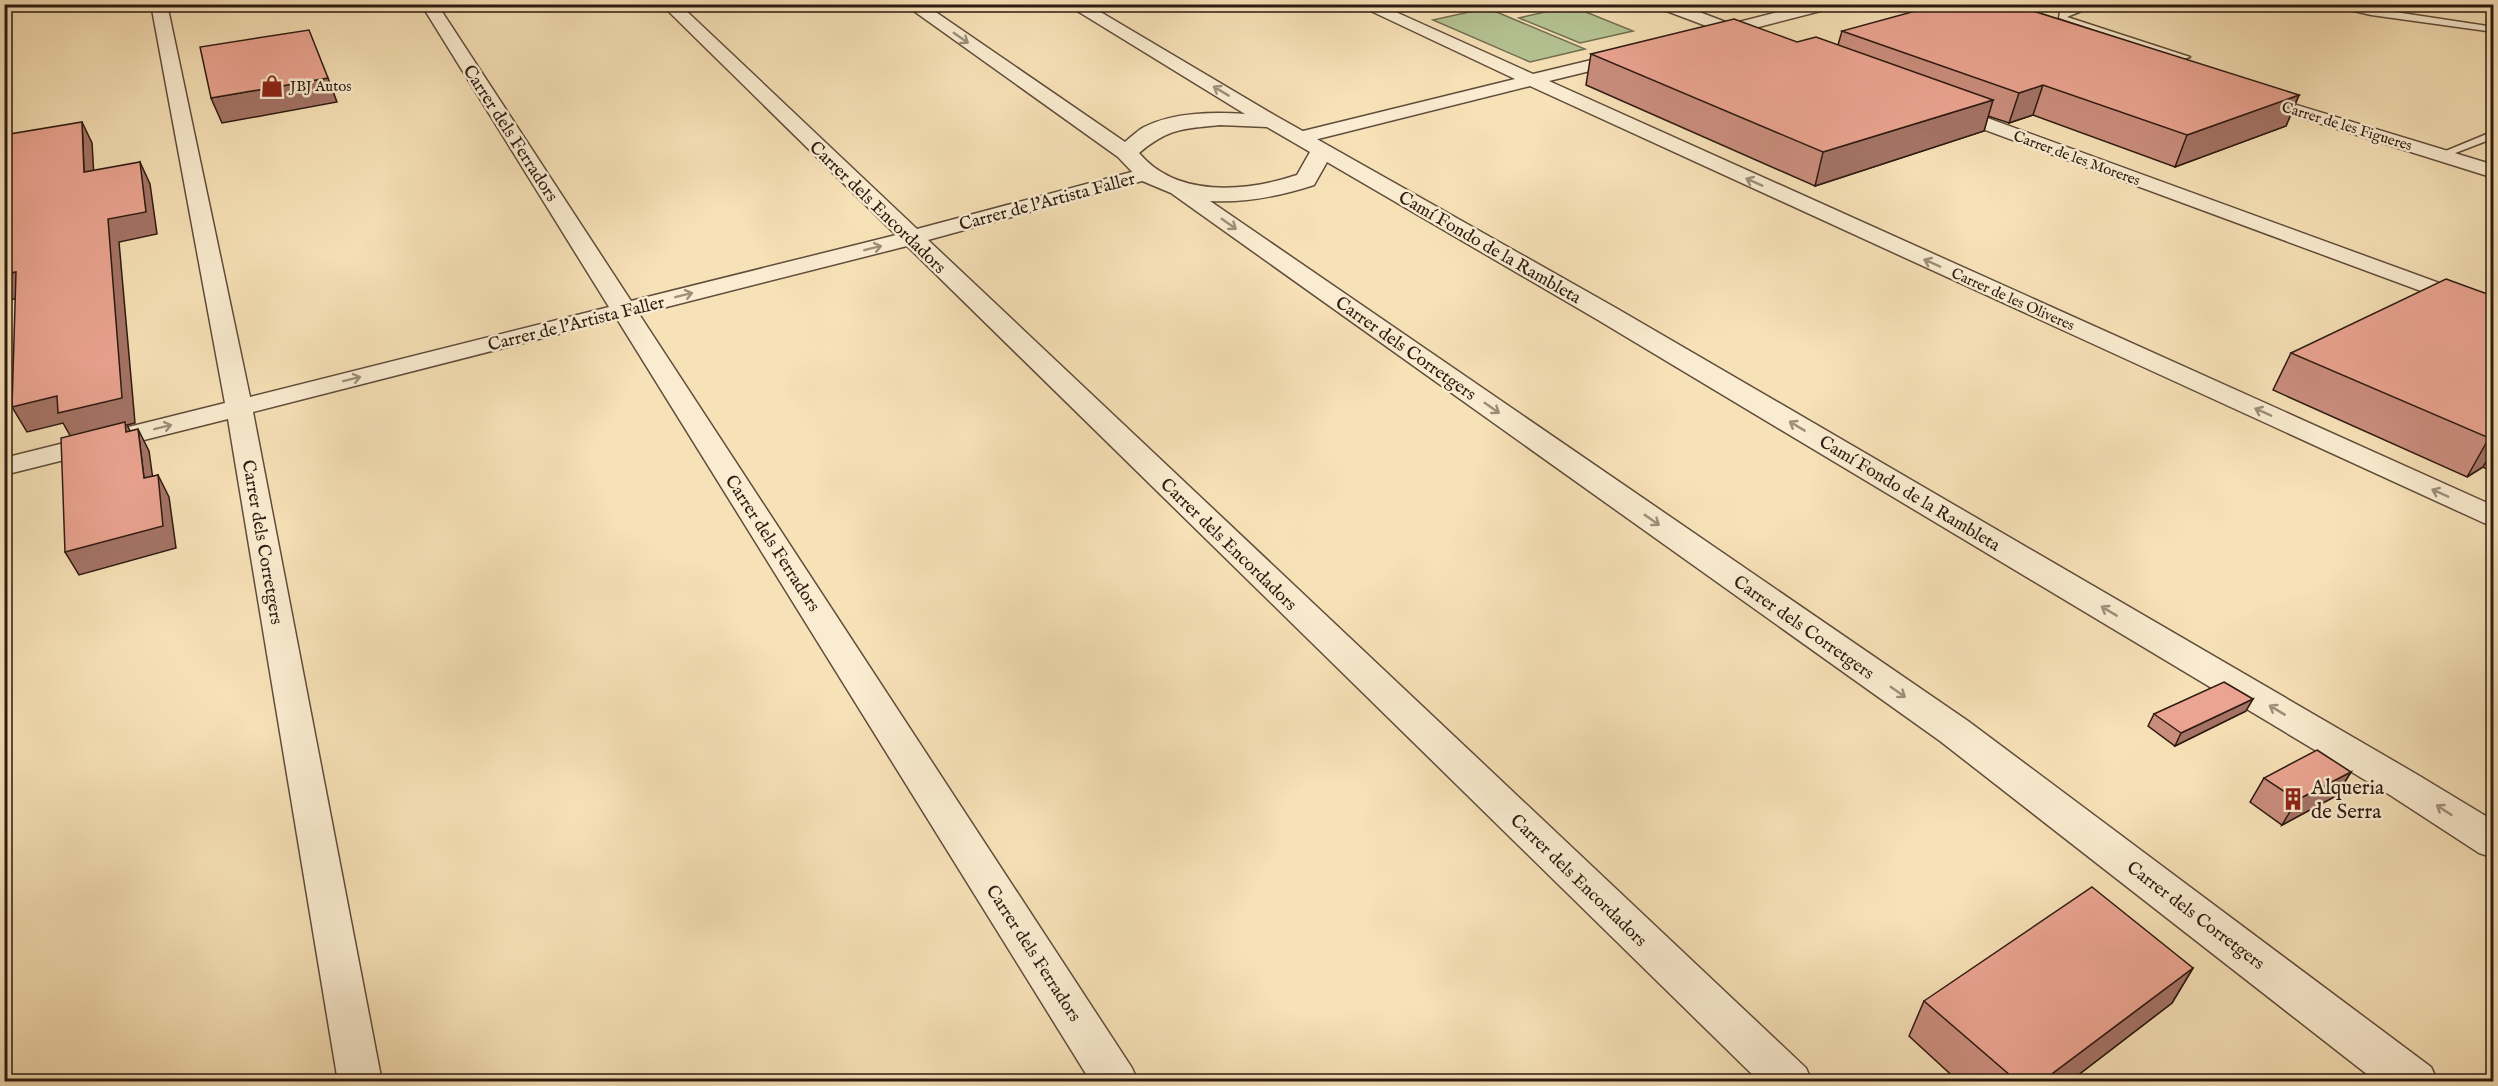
<svg xmlns="http://www.w3.org/2000/svg" width="2498" height="1086" font-family="'IM FELL English',serif">
	<style>
		.green { fill: #b6c494; stroke: #726f52; stroke-width: 1.5 }
		.lines { fill: none; stroke-linecap: round; stroke-linejoin: round }
		.service-casing { stroke: #604c3a; stroke-width: 3 }
		.minor-casing { stroke: #604c3a; stroke-width: 3 }
		.tertiary-casing { stroke: #604c3a; stroke-width: 3 }
		.service { fill: #faecd0; fill-rule: evenodd }
		.minor { fill: #faecd0; fill-rule: evenodd }
		.tertiary { fill: #faecd0; fill-rule: evenodd }
		.wall { fill: #cb8e7e; stroke: #2d1a11; stroke-width: 1.5 }
		.shaded-wall { fill: #a57467; stroke: #2d1a11; stroke-width: 1.5 }
		.building { fill: #eca593; stroke: #2d1a11; stroke-width: 1.5 }
		.oneway { stroke: #9e8e7a }
		.labels { text-anchor: middle; stroke-width: 5; stroke-linejoin: round; paint-order: stroke }
		.far-poi-label { font-size: 15px; fill: #2d1a11; stroke: #faecd0; text-anchor: start }
		.far-street-label { font-size: 15px; fill: #2d1a11; stroke: #faecd0 }
		.street-label { font-size: 18px; fill: #2d1a11; stroke: #faecd0 }
		.near-poi-label { font-size: 21px; fill: #2d1a11; stroke: #faecd0; text-anchor: start }
	</style>
	<rect width="100%" height="100%" fill="#f7e1b7"/>
	<filter id="stains"><feTurbulence type="fractalNoise" baseFrequency=".00333" numOctaves="4"/><feColorMatrix values="0 0 0 0 .2 0 0 0 0 .09 0 0 0 0 .02 0 0 0 .5 -.17"/></filter>
	<radialGradient id="worn" r=".72"><stop offset=".6" stop-color="#630" stop-opacity="0"/><stop offset="1" stop-color="#630" stop-opacity=".3"/></radialGradient>
	<g class="green">
		<polygon points="1571,6 1633,31 1580,43 1519,18"/>
		<polygon points="1487,8 1585,49 1530,62 1433,20"/>
	</g>
	<g class="lines">
		<g class="service-casing">
			<g id="service">
				<polygon points="2084,4 2098,4 2067,17 2190,57 2183,59 2059,18 2060,12"/>
				<polygon points="2324,4 2342,4 2494,27 2494,32 2371,15"/>
				<polygon points="2494,131 2494,138 2445,157 2436,155"/>
			</g>
		</g>
		<g class="minor-casing">
			<g id="minor">
				<polygon points="151,4 167,4 250,397 609,307 421,4 437,4 631,301 896,235 661,4 679,4 917,229 1139,170 1153,170 1156,174 1153,178 928,240 1806,1068 1812,1082 1760,1082 907,246 639,314 1132,1068 1138,1082 1091,1082 617,319 253,412 382,1082 338,1082 228,419 4,475 4,458 225,403"/>
				<polygon points="1356,4 1378,4 1533,74 1629,51 1635,52 1638,56 1635,60 1549,81 2494,506 2494,526 2484,523 1530,86 1302,143 1295,141 1292,137 1295,133 1515,79"/>
				<polygon points="1654,4 1678,4 1731,24 1809,4 1838,4 1836,7 1747,30 1758,34 1760,38 1752,43 1729,35 1719,35 1717,30 1656,7"/>
				<polygon points="2254,92 2494,165 2494,178 2248,101 2245,97 2248,93"/>
				<polygon points="1949,104 2494,303 2494,318 1942,114 1940,110 1942,106"/>
			</g>
		</g>
		<g class="tertiary-casing">
			<path id="tertiary" d="M904,4H924L1125,142C1131,137 1137,131 1144,127C1174,112 1213,112 1245,114L1066,4H1087L1276,116L1616,308L2418,775L2494,821V858L2479,853L2390,795L1598,320L1327,162L1314,185C1280,196 1246,203 1210,201L1968,721L2431,1067L2438,1082H2377L1940,741L1171,193L1140,180L1118,157ZM1220,125L1267,127L1310,152L1297,175C1245,192 1177,198 1139,153C1169,128 1182,129 1220,125Z"/>
		</g>
		<use href="#service" class="service"/>
		<use href="#minor" class="minor"/>
		<use href="#tertiary" class="tertiary"/>
	</g>
	<g class="wall">
		<polygon points="1842,31 2299,95 2286,126 2175,167 2033,115 2009,123 1988,116 1984,131 1815,186 1586,85 1591,54 1838,45"/>
		<polygon points="2493,296 2493,472 2483,467 2467,477 2273,390 2291,353"/>
		<polygon points="2246,711 2175,746 2148,726 2154,714"/>
		<polygon points="2351,772 2336,796 2282,825 2250,802 2264,778"/>
		<polygon points="2193,968 2172,1003 2069,1082 1959,1082 1909,1036 1924,1001"/>
	</g>
	<g class="shaded-wall">
		<polygon points="328,78 337,102 222,123 211,98"/>
		<polygon points="2043,85 2033,115 2009,123 2019,93"/>
		<polygon points="2299,95 2286,126 2175,167 2187,135"/>
		<polygon points="1993,100 1984,131 1815,186 1823,152"/>
		<polygon points="82,122 92,143 95,194 84,172"/>
		<polygon points="140,162 150,184 157,234 119,242 135,423 127,425 137,444 72,439 63,423 27,432 12,407 108,219"/>
		<polygon points="16,272 29,296 4,301 4,274"/>
		<polygon points="138,429 149,451 156,501 144,478"/>
		<polygon points="2493,436 2493,449 2483,467 2467,477 2489,438"/>
		<polygon points="158,475 169,497 176,548 79,575 65,552"/>
		<polygon points="2253,699 2246,711 2175,746 2181,733"/>
		<polygon points="2351,772 2336,796 2282,825 2297,800"/>
		<polygon points="2193,968 2172,1003 2069,1082 2041,1082"/>
	</g>
	<g class="building">
		<polygon points="1941,4 2011,4 2299,95 2187,135 2043,85 2019,93 1842,31"/>
		<polygon points="1734,19 1797,42 1816,37 1993,100 1823,152 1591,54"/>
		<polygon points="309,30 328,78 211,98 200,47"/>
		<polygon points="82,122 84,172 140,162 146,212 108,219 122,398 58,413 57,396 12,407 16,272 4,274 4,135"/>
		<polygon points="2446,279 2493,296 2493,436 2489,438 2291,353"/>
		<polygon points="125,422 126,432 138,429 144,478 158,475 163,526 65,552 61,438"/>
		<polygon points="2224,682 2253,699 2181,733 2154,714"/>
		<polygon points="2317,750 2351,772 2297,800 2264,778"/>
		<polygon points="2092,887 2193,968 2041,1082 2018,1082 1924,1001"/>
	</g>
	<defs><path id="oneway-shaft" d="M-6 0H5M1.5-3L5.5 0L1.5 3" fill="none" stroke-width="1.6" stroke-linecap="round" stroke-linejoin="round" transform="scale(1.5)"/></defs>
	<g class="oneway">
		<use href="#oneway-shaft" transform="translate(961 38) rotate(35)"/>
		<use href="#oneway-shaft" transform="translate(1221 91) rotate(-149)"/>
		<use href="#oneway-shaft" transform="translate(1754 182) rotate(-156)"/>
		<use href="#oneway-shaft" transform="translate(1229 224) rotate(35)"/>
		<use href="#oneway-shaft" transform="translate(873 248) rotate(-14)"/>
		<use href="#oneway-shaft" transform="translate(1932 263) rotate(-156)"/>
		<use href="#oneway-shaft" transform="translate(684 295) rotate(-14)"/>
		<use href="#oneway-shaft" transform="translate(352 379) rotate(-14)"/>
		<use href="#oneway-shaft" transform="translate(1492 408) rotate(35)"/>
		<use href="#oneway-shaft" transform="translate(2263 412) rotate(-156)"/>
		<use href="#oneway-shaft" transform="translate(1797 426) rotate(-149)"/>
		<use href="#oneway-shaft" transform="translate(163 427) rotate(-14)"/>
		<use href="#oneway-shaft" transform="translate(2440 493) rotate(-156)"/>
		<use href="#oneway-shaft" transform="translate(1652 520) rotate(35)"/>
		<use href="#oneway-shaft" transform="translate(2109 611) rotate(-149)"/>
		<use href="#oneway-shaft" transform="translate(1898 692) rotate(35)"/>
		<use href="#oneway-shaft" transform="translate(2277 710) rotate(-149)"/>
		<use href="#oneway-shaft" transform="translate(2444 810) rotate(-147)"/>
	</g>
	<defs>
		<g id="shop-bare" transform="scale(1.8)"><path d="M-5-2.5h2.3a2.7 3.5 0 0 1 5.4 0H5L5.5 6h-11ZM-1.5-2.5h3a1.5 2.3 0 0 0-3 0Z" fill="#8f2418" stroke="#faecd0" stroke-width="2.5" paint-order="stroke"/></g>
		<g id="building-bare" transform="scale(1.8)"><path d="M-4-6H4V6H1V3H-1V6H-4ZM-2.5-4.3h1.7v1.8h-1.7ZM.8-4.3h1.7v1.8H.8ZM-2.5-1h1.7V.8h-1.7ZM.8-1h1.7V.8H.8Z" fill="#8f2418" stroke="#faecd0" stroke-width="2.5" paint-order="stroke"/></g>
	</defs>
	<g fill-rule="evenodd">
		<use href="#shop-bare" x="272" y="86"/>
		<use href="#building-bare" x="2293" y="799"/>
	</g>
	<g class="labels">
		<g class="far-poi-label">
			<text x="290" y="91">JBJ Autos</text>
		</g>
		<g class="far-street-label">
			<text transform="translate(2347 126) rotate(17)" y="5">Carrer de les Figueres</text>
			<text transform="translate(2077 158) rotate(20)" y="5">Carrer de les Moreres</text>
			<text transform="translate(2013 299) rotate(24)" y="5">Carrer de les Oliveres</text>
		</g>
		<g class="street-label">
			<text transform="translate(511 133) rotate(57)" y="6">Carrer dels Ferradors</text>
			<text transform="translate(1047 201) rotate(-15)" y="6">Carrer de l'Artista Faller</text>
			<text transform="translate(878 207) rotate(44)" y="6">Carrer dels Encordadors</text>
			<text transform="translate(1490 247) rotate(30)" y="6">Camí Fondo de la Rambleta</text>
			<text transform="translate(576 323) rotate(-14)" y="6">Carrer de l'Artista Faller</text>
			<text transform="translate(1406 348) rotate(35)" y="6">Carrer dels Corretgers</text>
			<text transform="translate(1910 493) rotate(31)" y="6">Camí Fondo de la Rambleta</text>
			<text transform="translate(263 542) rotate(80)" y="6">Carrer dels Corretgers</text>
			<text transform="translate(773 543) rotate(57)" y="6">Carrer dels Ferradors</text>
			<text transform="translate(1229 544) rotate(44)" y="6">Carrer dels Encordadors</text>
			<text transform="translate(1804 627) rotate(35)" y="6">Carrer dels Corretgers</text>
			<text transform="translate(1579 880) rotate(44)" y="6">Carrer dels Encordadors</text>
			<text transform="translate(2196 915) rotate(37)" y="6">Carrer dels Corretgers</text>
			<text transform="translate(1034 953) rotate(57)" y="6">Carrer dels Ferradors</text>
		</g>
		<g class="near-poi-label">
			<text x="2311" y="794">Alqueria<tspan x="2311" dy="24">de Serra</tspan></text>
		</g>
	</g>
	<rect width="2498" height="1086" fill="none" stroke="#f7e1b7" stroke-width="24"/>
	<rect x="6" y="6" width="2486" height="1074" fill="none" stroke="#2d1a11" stroke-width="3"/>
	<rect x="12" y="12" width="2474" height="1062" fill="none" stroke="#2d1a11" stroke-width="1.5"/>
	<rect width="100%" height="100%" filter="url(#stains)"/>
	<rect width="100%" height="100%" fill="url(#worn)"/>
</svg>
